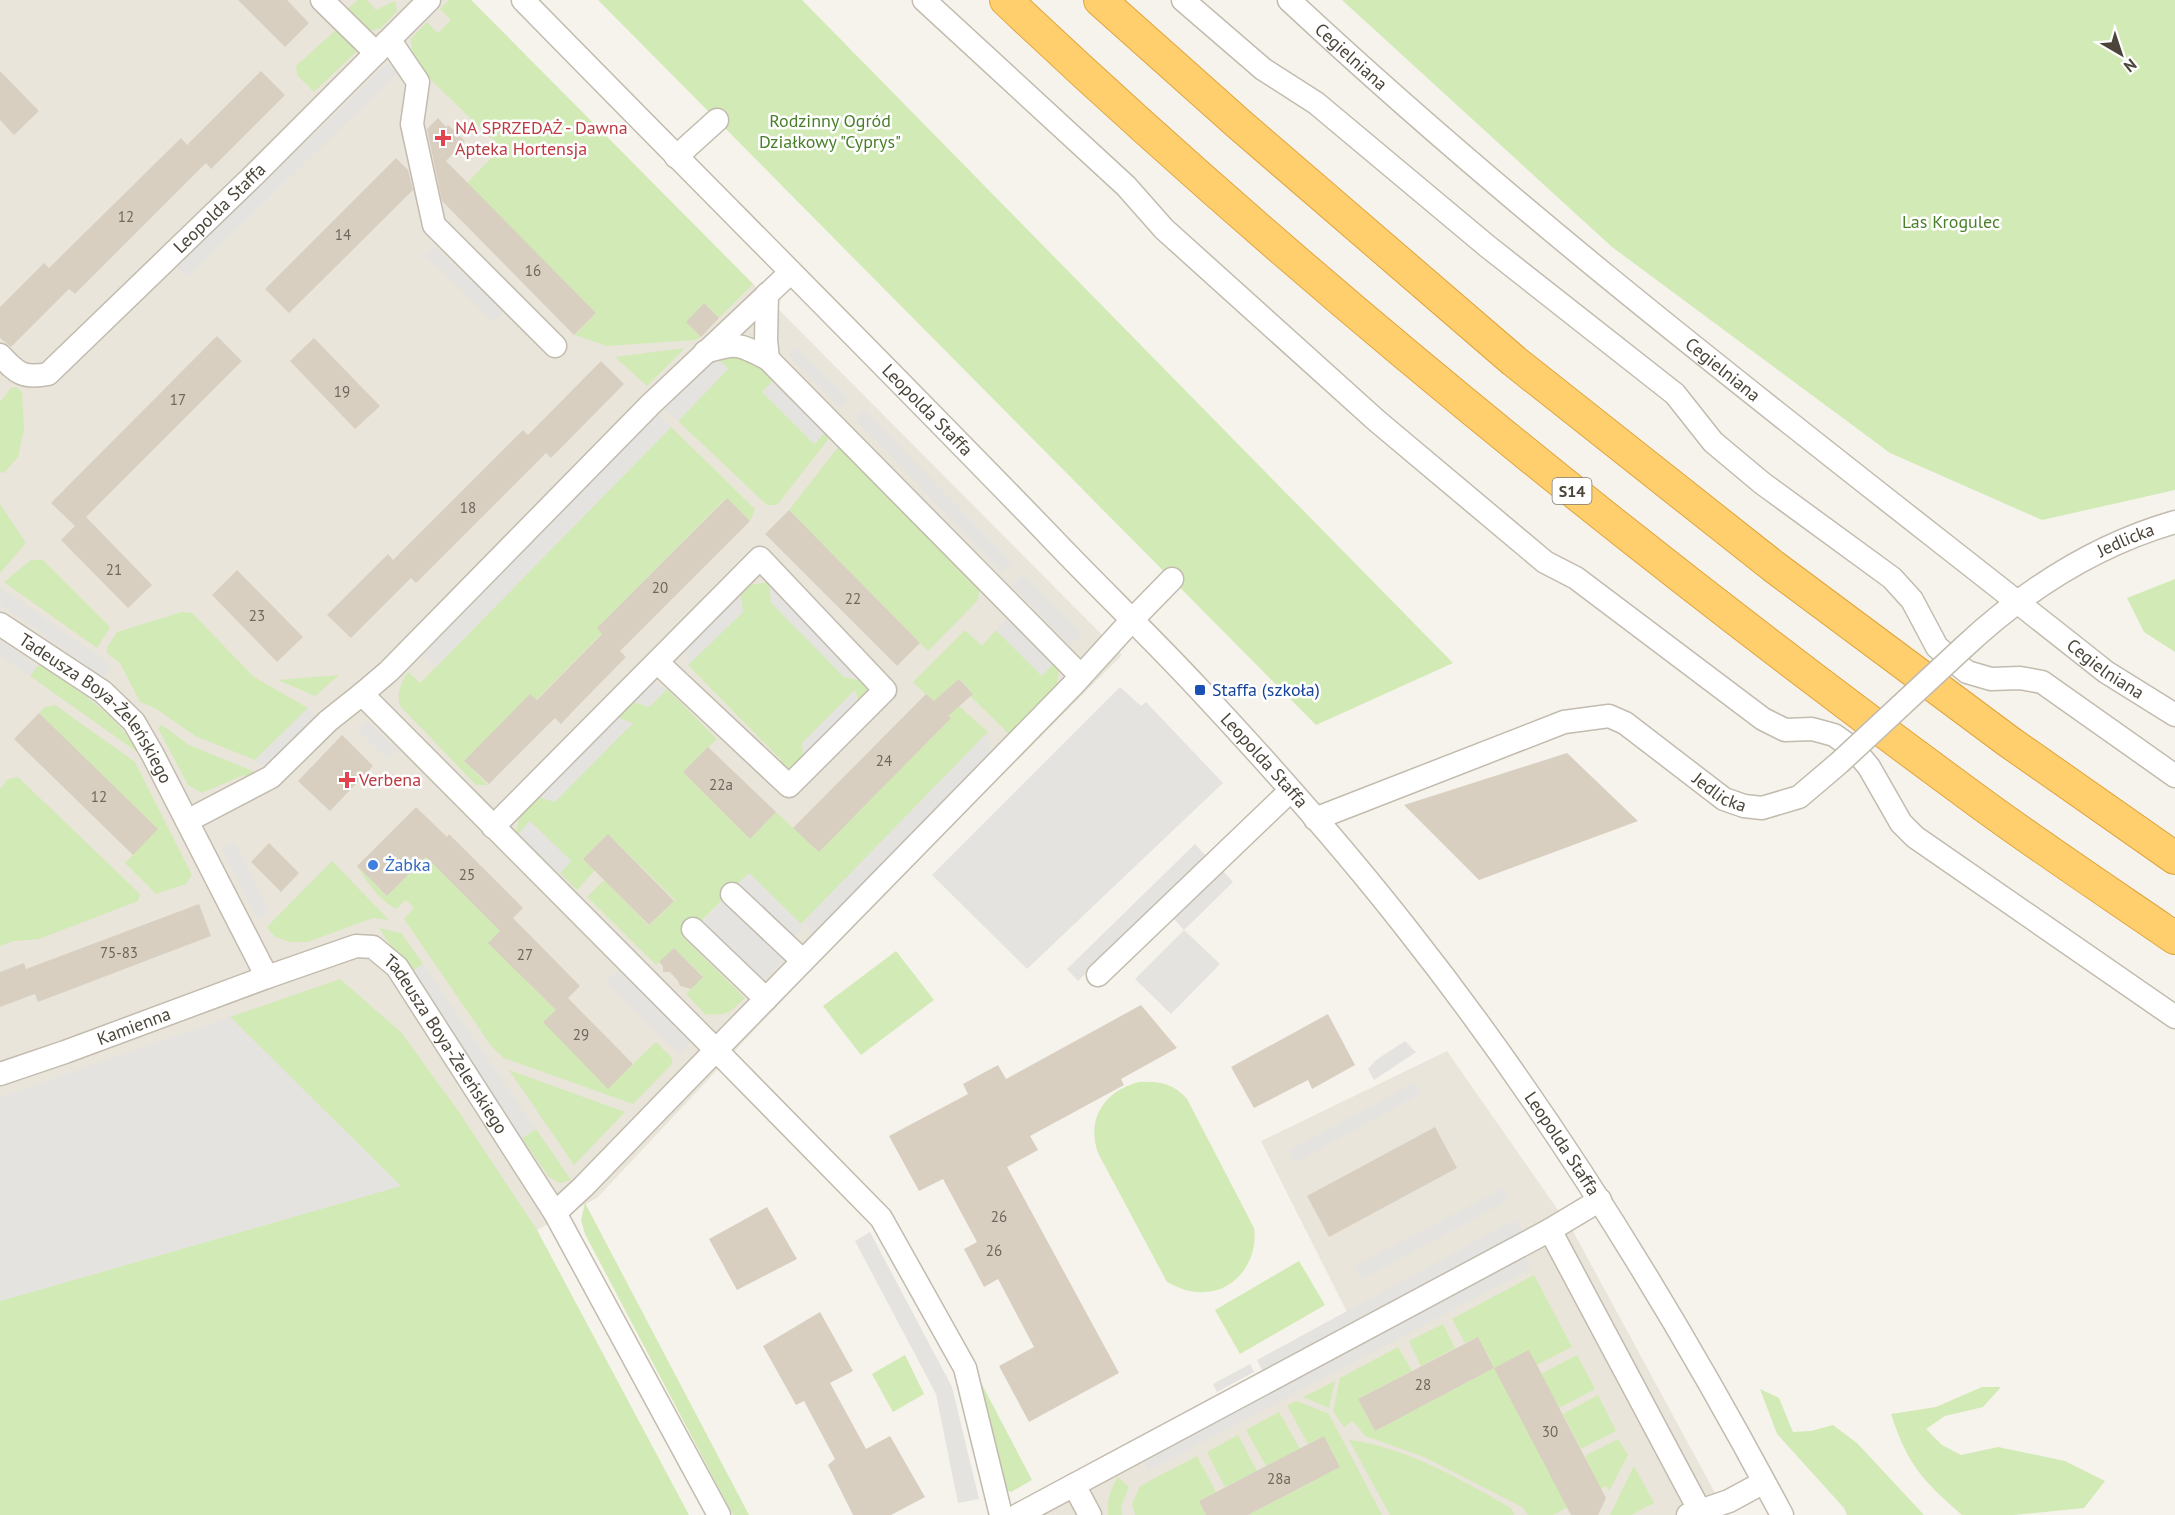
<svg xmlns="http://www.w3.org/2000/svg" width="2175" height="1515" font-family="'PT Sans',sans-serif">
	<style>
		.residential { fill: #eae5da }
		.green { fill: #d2eab5 }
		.parking { fill: #e5e3e0 }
		.building { fill: #d8cfc1 }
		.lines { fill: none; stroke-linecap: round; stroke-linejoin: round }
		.minor-casing { stroke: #c2bbae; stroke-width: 25 }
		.highway-casing { stroke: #e0a43c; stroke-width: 34 }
		.minor { stroke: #fff; stroke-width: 22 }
		.highway { stroke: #ffcf6e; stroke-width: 32 }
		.minor-bridge-casing { stroke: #c2bbae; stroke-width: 25; stroke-linecap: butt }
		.minor-bridge { stroke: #fff; stroke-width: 22 }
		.health-dot { fill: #e0444e; stroke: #fff; stroke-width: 2 }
		.transit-dot { fill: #1a4fb4; stroke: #fff; stroke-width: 2 }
		.shop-dot { fill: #3f7fe0; stroke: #fff; stroke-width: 2 }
		.labels { text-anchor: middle; stroke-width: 5; stroke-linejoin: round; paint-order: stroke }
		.number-label { font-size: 15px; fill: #6e675b }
		.shield { fill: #fff; stroke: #817c74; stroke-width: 1.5 }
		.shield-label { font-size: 16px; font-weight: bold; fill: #4b4439 }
		.street-label { font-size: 18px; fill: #4b4439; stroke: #fff }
		.park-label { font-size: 18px; fill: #4a7f2a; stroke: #fff }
		.health-label { font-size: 18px; fill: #be3a42; stroke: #fff; text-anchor: start }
		.transit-label { font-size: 18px; fill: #164399; stroke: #fff; text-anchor: start }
		.shop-label { font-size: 18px; fill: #366cbe; stroke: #fff; text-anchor: start }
	</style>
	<rect width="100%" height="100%" fill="#f6f3ec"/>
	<g class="residential">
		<polygon points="0,0 471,0 1122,655 858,920 597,1198 537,1230 406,1200 0,1329"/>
		<polygon points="1447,1051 1574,1233 1727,1515 1038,1515 1362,1342 1261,1141"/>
	</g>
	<g class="green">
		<polygon points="358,0 367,0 376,10 395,1 397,11 381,28 368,32 346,10"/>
		<polygon points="449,0 471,0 753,284 719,318 704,303 686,322 701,337 696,340 607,346 575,335 596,313 467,183 501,148 424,73 412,53 411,39 427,22 438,33 451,20 440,9"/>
		<polygon points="598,0 802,0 1453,663 1316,725"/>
		<polygon points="1342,0 2175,0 2175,490 2042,520 1890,453 1612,247"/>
		<polygon points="339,27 359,49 314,92 297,75 296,66"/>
		<polygon points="685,348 647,386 615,357"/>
		<polygon points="741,354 755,362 774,380 762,392 814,444 825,432 830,437 777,505 767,505 678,421 728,369 716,357"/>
		<polygon points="16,387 22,392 24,429 18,457 4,473 0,472 0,402 11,388"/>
		<path d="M671,427L755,509L750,521L726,498L597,628L602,633L536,700L530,695L464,761L488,785H476L400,706C396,693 401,683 408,672L420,683Z"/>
		<polygon points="839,446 979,590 978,600 928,651 789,510"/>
		<polygon points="0,504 26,543 0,573"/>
		<polygon points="31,560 43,560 110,627 97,648 4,582"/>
		<polygon points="2175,579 2175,652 2144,632 2127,598"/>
		<polygon points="769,582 844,677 863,681 868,692 860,708 855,690 802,743 804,765 787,772 777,765 781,760 688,665 743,612 739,587"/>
		<polygon points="182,612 192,613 254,677 308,708 255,760 195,736 155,708 140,702 120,663 107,653 107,647 117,632"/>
		<path d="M965,630L982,646L996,630L1041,675L1053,664L1059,671L1056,690L1011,736L970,696L973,694L960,679L946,690L959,706L988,732L801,924L749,873L684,938L745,998C729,1013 728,1016 705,1014L686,994L703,976L674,948L656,965L587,897L604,880L649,926L675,900L608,834L583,859L595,870L577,890L560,873L571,861L530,822L518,834L516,830L519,818L537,797L633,724L616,717L631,701L649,707L667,689L717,739L683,772L750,839L776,812L819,852L950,718L913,682Z"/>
		<path d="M41,665C81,694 113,710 140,754L30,676L37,666Z"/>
		<polygon points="339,675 315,696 278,680"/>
		<polygon points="55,705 135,762 192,875 186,884 156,894 125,863 158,829 39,713 45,707"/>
		<polygon points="162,725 189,745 255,772 250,778 244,775 202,793 188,785 158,728"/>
		<polygon points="18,777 140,894 138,901 39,939 14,941 0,946 0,789 8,779"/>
		<path d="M426,857L500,931L489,943L556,1010L608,1088L656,1042L672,1058V1064L633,1104L504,1058L492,1047L404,919L414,908L406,900L396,909C379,900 367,882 357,866L387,896Z"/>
		<polygon points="332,861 389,920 373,918 308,942 289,942 274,936 267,927"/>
		<polygon points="379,928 401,933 423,964 409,974"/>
		<polygon points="896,951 934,1000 861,1055 823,1006"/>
		<polygon points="340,979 401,1032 459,1112 537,1230 689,1515 0,1515 0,1301 400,1186 230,1017"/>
		<polygon points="509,1070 625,1112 574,1165"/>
		<path d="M1139,1082C1159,1081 1173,1083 1187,1099L1254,1228C1259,1261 1234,1295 1198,1292C1187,1292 1177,1287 1167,1282L1098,1153C1086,1119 1104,1091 1139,1082Z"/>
		<polygon points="536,1129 571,1180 560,1183 549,1177 522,1138"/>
		<polygon points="585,1203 749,1515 733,1515 585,1234 581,1220"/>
		<polygon points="1299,1261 1325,1305 1240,1354 1215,1310"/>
		<polygon points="1534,1275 1572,1347 1537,1365 1592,1472 1585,1456 1618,1439 1628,1455 1609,1491 1606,1486 1553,1515 1528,1515 1522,1507 1424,1457 1365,1436 1353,1421 1344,1427 1333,1411 1340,1378 1398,1347 1412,1371 1358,1399 1375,1431 1494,1368 1478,1337 1465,1343 1452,1319"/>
		<polygon points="1443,1324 1455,1348 1421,1366 1409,1341"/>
		<polygon points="905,1355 924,1394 893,1412 872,1374"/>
		<polygon points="1577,1355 1595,1389 1559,1408 1541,1374"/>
		<polygon points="977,1375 1032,1480 1011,1492 1005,1490"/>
		<polygon points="1335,1381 1329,1408 1303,1397"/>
		<path d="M1982,1387H2001L1983,1407L1945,1416L1926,1429L1942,1445L1961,1455L1998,1447L2065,1461L2105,1481L2084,1508L2013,1515H1962C1923,1481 1907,1464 1891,1414L1936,1407Z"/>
		<polygon points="1760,1389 1779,1398 1793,1432 1811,1431 1833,1425 1857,1443 1924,1515 1847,1515 1844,1508 1777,1434"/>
		<polygon points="1598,1395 1616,1431 1581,1449 1563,1414"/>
		<polygon points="1297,1401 1329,1414 1382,1515 1248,1515 1340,1467 1324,1436 1308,1444 1287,1405"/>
		<polygon points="1279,1412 1300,1449 1266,1466 1246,1430"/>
		<polygon points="1238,1435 1257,1471 1225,1487 1207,1452"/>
		<path d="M1349,1440C1407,1447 1461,1480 1511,1508L1514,1515H1390Z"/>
		<polygon points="1197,1456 1216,1492 1199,1501 1206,1515 1135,1515 1132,1504 1140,1486"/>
		<polygon points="1634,1466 1654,1503 1631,1515 1610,1515"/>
		<path d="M1118,1477L1129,1487L1121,1506L1122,1515H1108C1107,1500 1110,1489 1118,1477Z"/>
	</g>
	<g class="parking">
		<polygon points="388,63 398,73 187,277 177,267"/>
		<polygon points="435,246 504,311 494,322 425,256"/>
		<polygon points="796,347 849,399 840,408 788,355"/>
		<polygon points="716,357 728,369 678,421 665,409"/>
		<polygon points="774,380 825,432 815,444 762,392"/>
		<polygon points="864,409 1012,563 1001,572 855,418"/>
		<polygon points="655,412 671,427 436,667 421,652"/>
		<polygon points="1023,574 1082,634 1070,646 1011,585"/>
		<polygon points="769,582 862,679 844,677 771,603"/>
		<polygon points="0,587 111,665 103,677 0,604"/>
		<polygon points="739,587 743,612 688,665 685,641"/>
		<polygon points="1007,619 1053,664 1042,676 996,630"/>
		<polygon points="0,640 37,666 30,676 0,655"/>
		<polygon points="649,680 667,689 649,707 631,701"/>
		<polygon points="1120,687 1141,706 1146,702 1223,783 1027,969 932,875"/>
		<polygon points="854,691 859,709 804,765 803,743"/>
		<polygon points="308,708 319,719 267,770 255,760"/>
		<polygon points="616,717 633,723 555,802 537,797"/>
		<polygon points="367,720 397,750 388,759 358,730"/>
		<polygon points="988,732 990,755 812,938 806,919"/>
		<polygon points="530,821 571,861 560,873 518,834"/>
		<polygon points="235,842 269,912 257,919 222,848"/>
		<polygon points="1195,844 1206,856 1078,981 1067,969"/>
		<polygon points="1222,870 1233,882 1184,930 1220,964 1171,1014 1135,979 1184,930 1173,918"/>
		<polygon points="749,873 804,927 793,939 737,885"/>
		<polygon points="725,898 786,958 763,982 702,923"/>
		<polygon points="423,964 536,1129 522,1138 409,974"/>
		<polygon points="619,970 692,1041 679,1054 606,982"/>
		<polygon points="230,1017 401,1186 0,1301 0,1097"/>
		<polygon points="1405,1041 1416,1052 1374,1080 1368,1069 1376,1060"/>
		<polygon points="1415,1082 1421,1093 1295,1163 1288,1151"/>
		<polygon points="1503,1188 1509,1200 1362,1279 1354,1266"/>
		<polygon points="1516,1219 1523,1231 1262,1370 1257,1360"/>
		<polygon points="870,1232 952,1387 979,1499 958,1503 936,1394 855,1241"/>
		<polygon points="1525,1255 1532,1268 1148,1471 1142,1458"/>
		<polygon points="1250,1364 1254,1372 1217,1392 1213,1384"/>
	</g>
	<g class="building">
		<polygon points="238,0 287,0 309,23 285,47"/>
		<polygon points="0,71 39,111 14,135 0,120"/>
		<polygon points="261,71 285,95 211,169 206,163 75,294 69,289 11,347 5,342 0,338 0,307 44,263 49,268 181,138 187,145"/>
		<polygon points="438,118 446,127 448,125 465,141 446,161 596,313 574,335 442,201 427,129"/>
		<polygon points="396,158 408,170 413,190 289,313 265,289"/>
		<polygon points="704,303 719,318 701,337 686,322"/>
		<polygon points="217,336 242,361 86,517 152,585 128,608 61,540 75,526 51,503"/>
		<polygon points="314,338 380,406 355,429 290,361"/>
		<polygon points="601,361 624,384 551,458 546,453 416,583 411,578 351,638 327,615 388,554 393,560 523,430 528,435"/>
		<polygon points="727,498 750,521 620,651 626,657 576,708 561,724 555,718 489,784 464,761 530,694 537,700 602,634 597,628"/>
		<polygon points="789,510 920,643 897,666 765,534"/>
		<polygon points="237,570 303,637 277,662 212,595"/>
		<polygon points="959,679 973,694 948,716 951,718 819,852 793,828 926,694 934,701"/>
		<polygon points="39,713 158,829 133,855 14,739"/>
		<polygon points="342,735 373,766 330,811 298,781"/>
		<polygon points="708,747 776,812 750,839 683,772"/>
		<polygon points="1567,753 1638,821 1479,880 1404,805"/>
		<polygon points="416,807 447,837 449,834 523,908 513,918 580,986 568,998 633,1064 608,1089 543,1022 556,1010 488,943 500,931 426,857 387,896 357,866"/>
		<polygon points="608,834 674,901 649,925 583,859"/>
		<polygon points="269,843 299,873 281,892 251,862"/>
		<polygon points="199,904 211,936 38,1002 35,994 0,1007 0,972 24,963 26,969"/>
		<polygon points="674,948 703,977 691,989 680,986 678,981 670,972 663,972 663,966 659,962"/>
		<polygon points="1141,1005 1177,1048 1121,1079 1124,1085 1030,1136 1038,1150 1007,1167 1119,1373 1029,1422 999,1366 1034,1347 998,1279 984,1287 964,1249 977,1242 943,1179 919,1191 889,1136 968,1094 963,1084 998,1065 1006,1079"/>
		<polygon points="1328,1014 1355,1065 1312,1089 1308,1080 1254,1108 1231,1067"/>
		<polygon points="1435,1127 1457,1168 1329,1237 1307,1196"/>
		<polygon points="767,1207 797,1259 737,1290 709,1239"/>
		<polygon points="820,1312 853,1371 830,1383 866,1449 890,1436 925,1497 891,1515 853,1515 828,1465 835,1459 804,1401 796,1405 763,1346"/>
		<polygon points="1478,1337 1494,1368 1375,1431 1358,1399"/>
		<polygon points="1529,1350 1606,1498 1598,1515 1571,1515 1494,1368"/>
		<polygon points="1324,1436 1340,1467 1248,1515 1206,1515 1199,1501"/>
	</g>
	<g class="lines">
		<g class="minor-casing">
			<g id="minor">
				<polyline points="322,0 376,53"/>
				<path id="s1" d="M523,0C697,178 873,353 1046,532C1096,585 1149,635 1199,689C1271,766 1342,846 1407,929C1551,1111 1673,1310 1782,1515"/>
				<polyline points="924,0 1126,186 1164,229 1377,421 1545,562 1576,578 1763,719 1785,730 1812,729 1834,735 1854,749 1869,767 1901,823 1915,837 2175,1017"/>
				<polyline points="1183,0 1263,69 1316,103 1487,246 1675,394 1713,442 1762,483 1892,578 1912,600 1937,647 1967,672 1991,679 2020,678 2042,682 2175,776"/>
				<path id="s2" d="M1289,0C1547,241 1830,453 2106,672L2175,715"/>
				<polyline points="387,42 395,48 418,82 412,124 434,225 555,346"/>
				<polyline points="676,157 717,120"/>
				<polyline points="790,273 651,404 389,671 362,694 716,1050 1072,686 1132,620 1172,579"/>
				<polyline points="767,294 766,340 768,359"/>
				<path d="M705,352C738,342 739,344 768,359L1081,676"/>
				<path id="s3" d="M0,355C17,373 23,379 48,374L254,175L429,0"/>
				<path id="s4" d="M0,624L103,692L134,722L153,755L267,977L356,946L373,947L397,967L555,1213L719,1515"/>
				<path id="s5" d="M1964,647C2024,591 2095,545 2175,522"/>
				<path id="s6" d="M1315,819L1564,722L1609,716L1625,723L1724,799L1744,806L1762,808L1799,797L1839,763"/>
				<polyline points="187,821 271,777 328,721 362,694"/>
				<polyline points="493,827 760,558 885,690 789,786 657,662"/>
				<polyline points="732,894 803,961"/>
				<polyline points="693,929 766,999"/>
				<polyline points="1098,975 1290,791"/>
				<path id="s7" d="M0,1074L65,1052L267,977"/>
				<polyline points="555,1213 583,1187 716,1050 881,1218 965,1368 1001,1515"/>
				<polyline points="1550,1230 1702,1515"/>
				<polyline points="1074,1485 1090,1515"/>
				<polyline points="1018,1515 1550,1230 1600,1200"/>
				<polyline points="1688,1515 1729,1501 1764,1482"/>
			</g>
		</g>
		<g class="highway-casing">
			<g id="highway">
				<path d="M1006,0C1313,290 1642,555 1983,805C2046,851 2111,894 2175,938"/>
				<polyline points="1100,0 1239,124 1514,361 1773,566 2008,741 2175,858"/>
			</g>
		</g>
		<use href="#minor" class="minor"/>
		<use href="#highway" class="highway"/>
		<g class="minor-bridge-casing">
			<polyline id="minor-bridge" points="1839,763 1964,647"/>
		</g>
		<use href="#minor-bridge" class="minor-bridge"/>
	</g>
	<g class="health-dot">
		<path d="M440 129h6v6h6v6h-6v6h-6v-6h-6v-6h6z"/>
		<path d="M344 771h6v6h6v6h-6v6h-6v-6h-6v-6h6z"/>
	</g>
	<rect class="transit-dot" x="1194" y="684" width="12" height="12" rx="3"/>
	<circle class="shop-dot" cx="373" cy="865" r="6"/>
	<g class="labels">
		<g class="number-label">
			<text x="126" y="222">12</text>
			<text x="343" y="240">14</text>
			<text x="533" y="276">16</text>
			<text x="342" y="397">19</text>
			<text x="178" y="405">17</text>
			<text x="468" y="513">18</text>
			<text x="114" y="575">21</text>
			<text x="660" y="593">20</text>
			<text x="853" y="604">22</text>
			<text x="257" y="621">23</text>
			<text x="884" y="766">24</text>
			<text x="721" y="790">22a</text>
			<text x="99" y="802">12</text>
			<text x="467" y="880">25</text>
			<text x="119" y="958">75-83</text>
			<text x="525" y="960">27</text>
			<text x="581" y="1040">29</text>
			<text x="999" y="1222">26</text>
			<text x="994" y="1256">26</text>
			<text x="1423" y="1390">28</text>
			<text x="1550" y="1437">30</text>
			<text x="1279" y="1484">28a</text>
		</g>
		<rect class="shield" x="1552.5" y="478" width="39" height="26" rx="4.5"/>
		<g class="shield-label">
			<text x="1572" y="497">S14</text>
		</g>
		<g class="street-label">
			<text dy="6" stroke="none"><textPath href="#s2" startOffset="84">Cegielniana</textPath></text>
			<text dy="6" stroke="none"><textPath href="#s3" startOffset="294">Leopolda Staffa</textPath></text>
			<text dy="6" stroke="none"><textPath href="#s2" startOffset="570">Cegielniana</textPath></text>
			<text dy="6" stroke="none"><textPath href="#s1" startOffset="576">Leopolda Staffa</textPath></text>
			<text dy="6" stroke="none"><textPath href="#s5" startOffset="195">Jedlicka</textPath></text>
			<text dy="6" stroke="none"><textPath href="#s2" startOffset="1056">Cegielniana</textPath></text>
			<text dy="6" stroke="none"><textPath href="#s4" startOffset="130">Tadeusza Boya-Żeleńskiego</textPath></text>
			<text dy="6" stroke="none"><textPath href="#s1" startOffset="1062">Leopolda Staffa</textPath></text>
			<text dy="6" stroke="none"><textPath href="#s6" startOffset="448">Jedlicka</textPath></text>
			<text dy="6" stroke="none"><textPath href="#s7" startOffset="142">Kamienna</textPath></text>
			<text dy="6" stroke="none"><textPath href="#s4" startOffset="688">Tadeusza Boya-Żeleńskiego</textPath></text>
			<text dy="6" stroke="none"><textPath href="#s1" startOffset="1548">Leopolda Staffa</textPath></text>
		</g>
		<g class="park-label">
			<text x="830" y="127">Rodzinny Ogród<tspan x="830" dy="21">Działkowy "Cyprys"</tspan></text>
			<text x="1951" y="228">Las Krogulec</text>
		</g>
		<g class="health-label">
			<text x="455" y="134">NA SPRZEDAŻ - Dawna<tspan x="455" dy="21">Apteka Hortensja</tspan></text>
			<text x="359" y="786">Verbena</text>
		</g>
		<g class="transit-label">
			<text x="1212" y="696">Staffa (szkoła)</text>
		</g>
		<g class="shop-label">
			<text x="385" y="871">Żabka</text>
		</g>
	</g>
	<g transform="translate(2121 54) rotate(141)" stroke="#ffffff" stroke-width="4.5" paint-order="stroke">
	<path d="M0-4.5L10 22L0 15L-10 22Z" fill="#4b4439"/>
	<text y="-9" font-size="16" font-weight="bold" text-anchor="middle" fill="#4b4439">N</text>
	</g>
</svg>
